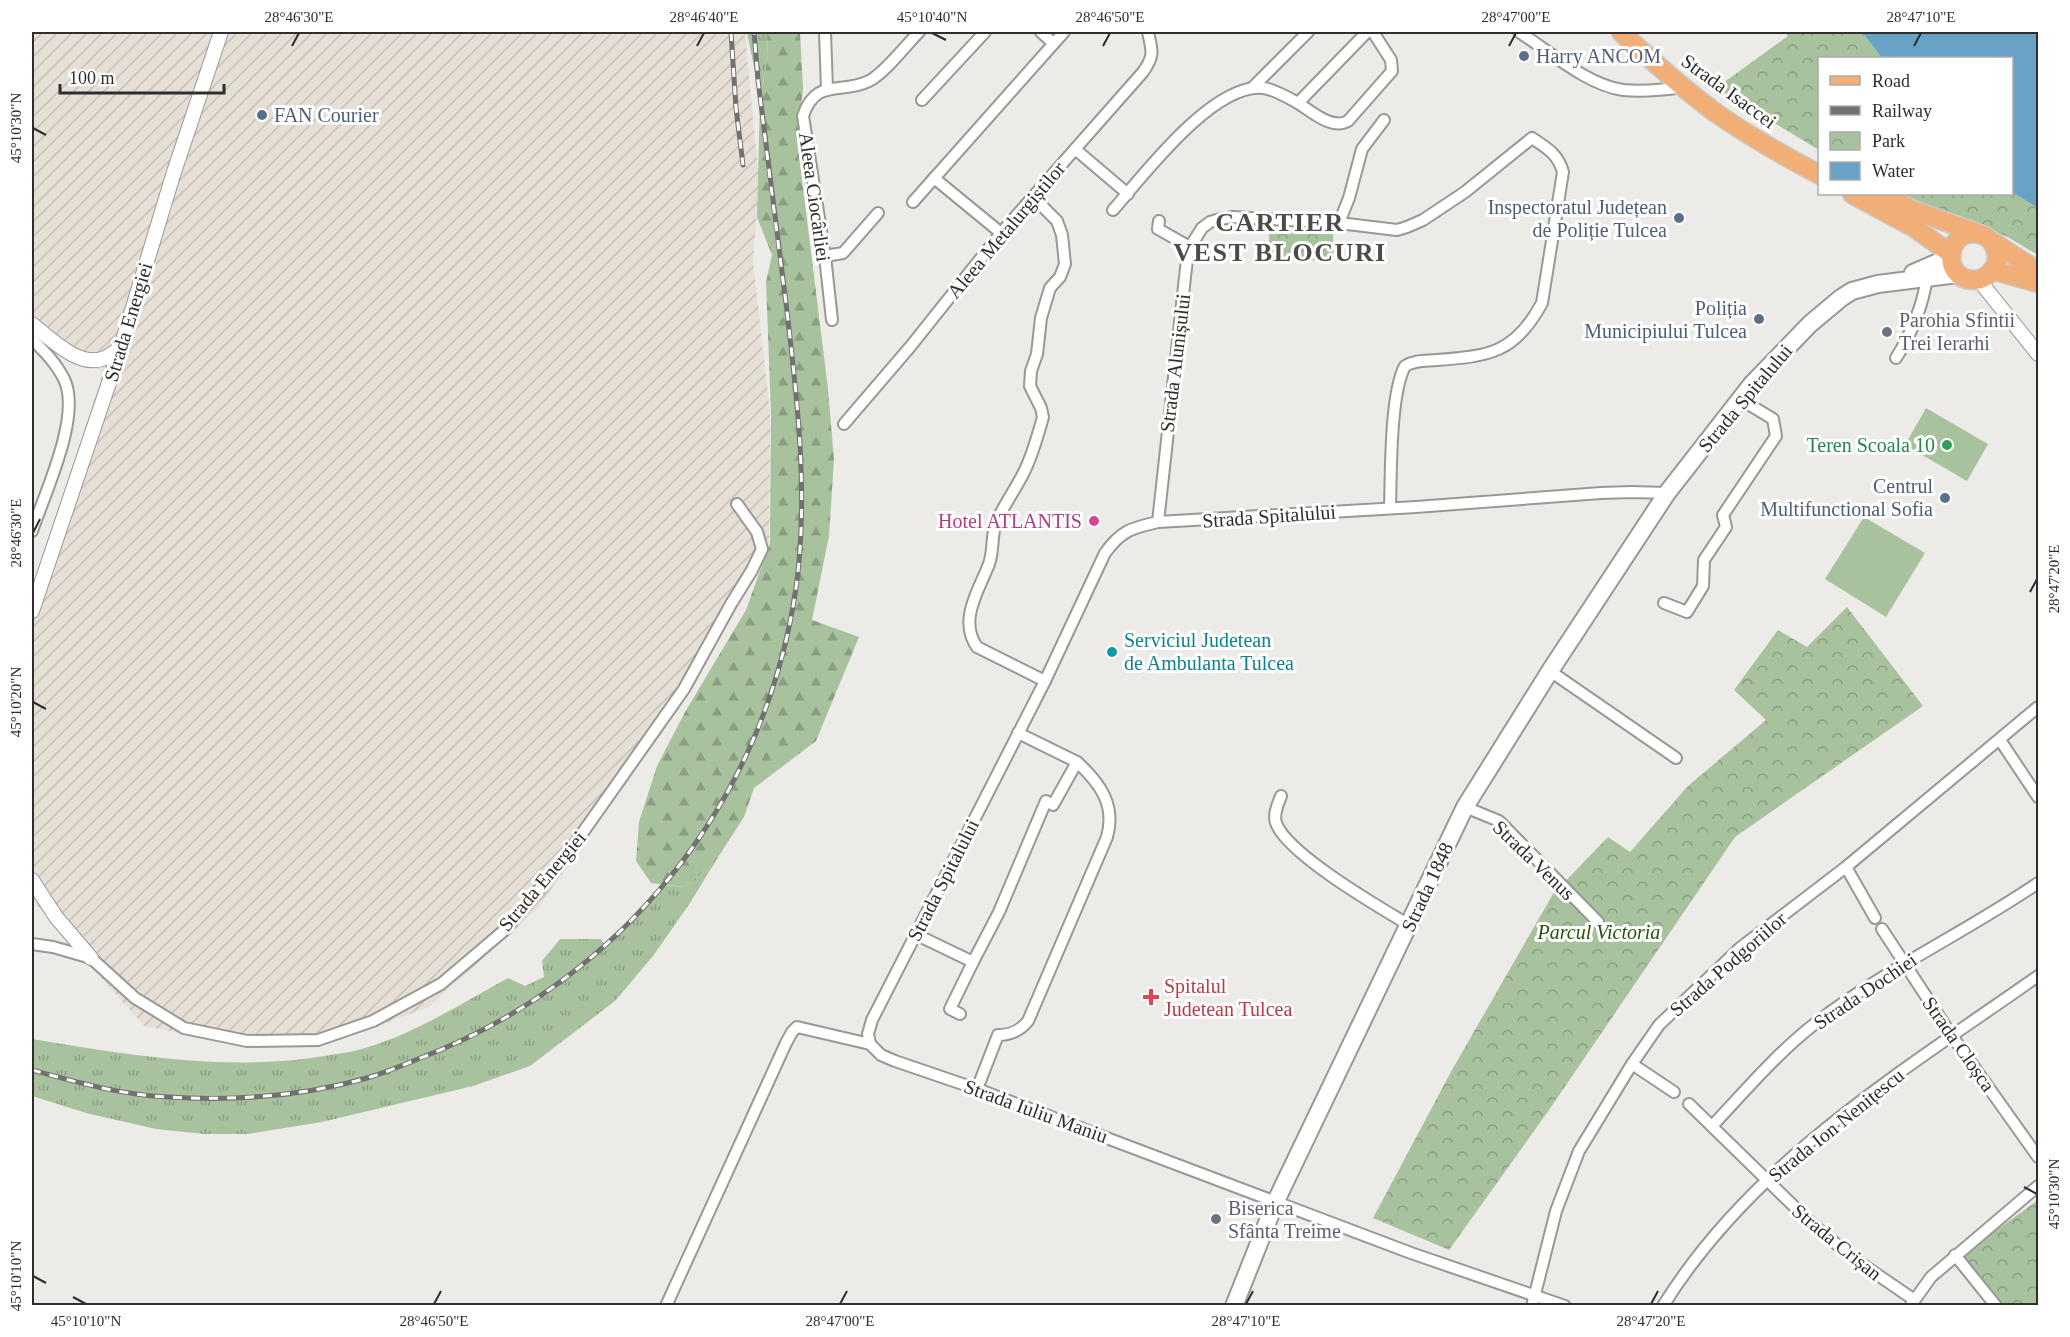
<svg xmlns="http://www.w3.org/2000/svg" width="2070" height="1337" font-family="Georgia,serif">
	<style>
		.industrial { fill: url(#industrial-furrows) }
		.grass { fill: url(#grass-tufts) }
		.forest { fill: url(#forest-firs) }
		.park { fill: url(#park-crowns) }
		.pitch { fill: #a9c29e }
		.water { fill: #68a2c7 }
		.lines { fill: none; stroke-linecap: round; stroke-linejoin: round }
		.minor-casing { stroke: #9a9895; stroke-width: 14 }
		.tertiary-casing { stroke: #9a9895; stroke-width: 16 }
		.secondary-casing { stroke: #9a9895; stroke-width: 20 }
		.primary-casing { stroke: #c9c9c8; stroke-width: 21 }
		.minor { stroke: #fff; stroke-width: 10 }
		.tertiary { stroke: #fff; stroke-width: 14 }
		.secondary { stroke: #fff; stroke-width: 16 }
		.primary { stroke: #f2ae77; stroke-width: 18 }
		.rail-casing { stroke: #72716f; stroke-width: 5 }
		.rail { stroke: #fff; stroke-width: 3; stroke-dasharray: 9; stroke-linecap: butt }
		.ticks { fill: none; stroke: #2f2e2d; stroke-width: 2 }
		.service-dot { fill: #5c6f8a; stroke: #fff; stroke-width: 2 }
		.worship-dot { fill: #6b7280; stroke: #fff; stroke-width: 2 }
		.leisure-dot { fill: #2e9e5b; stroke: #fff; stroke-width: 2 }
		.hotel-dot { fill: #d1479c; stroke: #fff; stroke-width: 2 }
		.culture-dot { fill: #0f9aa8; stroke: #fff; stroke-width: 2 }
		.health-dot { fill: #e0444e; stroke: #fff; stroke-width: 2 }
		.labels { text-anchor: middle; stroke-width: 6; stroke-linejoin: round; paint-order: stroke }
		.service-label { font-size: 20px; fill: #4e5e75; stroke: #fff; text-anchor: end }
		.street-label { font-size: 20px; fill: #2f2e2d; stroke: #fff }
		.worship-label { font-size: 20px; fill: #5b616d; stroke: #fff; text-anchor: start }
		.leisure-label { font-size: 20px; fill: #27864d; stroke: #fff; text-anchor: end }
		.hotel-label { font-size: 20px; fill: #b23c85; stroke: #fff; text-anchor: end }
		.culture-label { font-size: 20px; fill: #0d838f; stroke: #fff; text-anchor: start }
		.park-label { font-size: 20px; font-style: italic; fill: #285307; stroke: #fff }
		.health-label { font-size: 20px; fill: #be3a42; stroke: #fff; text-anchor: start }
		.district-label { font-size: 26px; font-weight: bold; letter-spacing: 1.5px; fill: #4d4b48; stroke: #fff }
		.neatline { fill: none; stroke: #2f2e2d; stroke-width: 2 }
		.ticks-label { font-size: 15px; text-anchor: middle; fill: #2f2e2d }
	</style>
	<defs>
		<pattern id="industrial-furrows" width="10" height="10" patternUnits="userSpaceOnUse" patternTransform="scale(1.5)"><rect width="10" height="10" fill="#e6dfd6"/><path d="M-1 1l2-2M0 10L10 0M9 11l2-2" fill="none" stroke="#c6c0b8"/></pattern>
		<pattern id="grass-tufts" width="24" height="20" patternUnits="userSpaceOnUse" patternTransform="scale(1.5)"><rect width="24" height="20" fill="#a9c29e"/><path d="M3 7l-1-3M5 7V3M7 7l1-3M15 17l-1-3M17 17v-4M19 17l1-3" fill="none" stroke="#8a9e81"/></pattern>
		<pattern id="forest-firs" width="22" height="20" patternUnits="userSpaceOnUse" patternTransform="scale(1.5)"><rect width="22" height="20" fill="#a9c29e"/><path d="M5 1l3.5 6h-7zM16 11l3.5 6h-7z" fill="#8a9e81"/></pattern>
		<pattern id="park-crowns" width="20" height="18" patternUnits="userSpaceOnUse" patternTransform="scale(1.5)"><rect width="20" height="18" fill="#a9c29e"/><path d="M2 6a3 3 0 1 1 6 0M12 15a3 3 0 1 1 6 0" fill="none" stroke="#8a9e81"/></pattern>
	</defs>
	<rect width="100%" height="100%" fill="#edebe8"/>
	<polygon class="industrial" points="32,32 745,32 759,182 753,262 770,412 769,542 679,709 537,909 429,1007 326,1045 248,1046 144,1026 35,903 32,897 32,589 103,373 32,319"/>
	<g class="grass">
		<polygon points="747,32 767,32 768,56 760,98"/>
		<path d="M715,862L690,903L653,956L615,1001L530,1066L473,1086L322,1122L248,1134H204L156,1129L86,1113L32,1096V1039C130,1055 230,1073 330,1055C341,1053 354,1052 365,1048C416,1033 462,1003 508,978L525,986L544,977L542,961L560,939H601L605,945L652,900L664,885L685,887Z"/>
	</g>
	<polygon class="forest" points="767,32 800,32 803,89 797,139 828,389 834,460 829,536 812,620 859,637 816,741 754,788 744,817 715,862 685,887 651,883 636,861 639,822 657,766 685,712 746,610 770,543 771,412 766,282 772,255 757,217 760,98 768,56"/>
	<g class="park">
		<polygon points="1784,32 1862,32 1882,58 1820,58 1819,150 1716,88 1788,36"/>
		<polygon points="2012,192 2038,208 2038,255 2006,236 1963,222 1901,194"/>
		<polygon points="1269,230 1333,234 1334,260 1269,261"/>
		<polygon points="1847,607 1923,706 1735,837 1549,1110 1449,1250 1373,1218 1452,1070 1553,894 1608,837 1630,852 1688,786 1766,720 1734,690 1778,630 1807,647"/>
		<polygon points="2038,1200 2038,1305 2004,1305 1962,1255"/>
	</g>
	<g class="pitch">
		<polygon points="1926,408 1988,444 1967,481 1905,445"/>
		<polygon points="1864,517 1925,553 1886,617 1825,579"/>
	</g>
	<polygon class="water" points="1862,32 2038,32 2038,208 2012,192 2012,58 1882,58"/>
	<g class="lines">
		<g class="minor-casing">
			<g id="minor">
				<polyline points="825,32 827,90"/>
				<polyline points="1041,32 1053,43"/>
				<path d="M1367,32L1298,103C1312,112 1332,130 1348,121L1392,71L1391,60L1373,32"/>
				<path d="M1519,32C1549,51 1587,85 1623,90C1643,92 1663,90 1683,87"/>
				<polyline points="1252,88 1308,32"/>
				<polyline points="922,100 985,32"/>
				<polyline points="1075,149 1128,194"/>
				<polyline points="934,178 1001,233"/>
				<path d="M1033,197L1057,221L1062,235L1065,264L1060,277L1050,288L1041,318L1037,354L1031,371L1030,386L1041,408L1043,417C1038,435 1032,457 1023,474C1015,490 1003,506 996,523C991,536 994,550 989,564C979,590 958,620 977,647L1045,681"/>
				<polyline points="913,202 1064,32"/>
				<path d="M1113,210C1143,176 1213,82 1264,88C1275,90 1287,97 1298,103"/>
				<polyline points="1159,221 1158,229 1190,247"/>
				<polyline points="1339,223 1349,198 1362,149 1384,120"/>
				<polyline points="825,256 843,253 878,213"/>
				<path d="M832,320L825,256L803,116C816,77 841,95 869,81C884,74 907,44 919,32"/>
				<path d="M32,339C44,351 56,363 64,379C82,415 45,493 32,531"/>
				<path d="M1896,358C1911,335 1923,305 1927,277"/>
				<path d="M844,424L910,347L1001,233L1143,72C1155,55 1152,51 1148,32"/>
				<path d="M1158,522L1187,259L1190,247L1202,228L1210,222L1220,219L1233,217L1339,223L1397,230L1407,227L1423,220L1465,192L1532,138C1547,148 1558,154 1563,172L1542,303C1515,353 1490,356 1437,360C1426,361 1414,360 1405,366C1390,393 1391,475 1390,508"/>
				<polyline points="1664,603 1687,612 1703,586 1704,560 1726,527 1723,515 1776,436 1773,419 1740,399"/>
				<polyline points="1550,671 1676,758"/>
				<polyline points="2000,740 2038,797"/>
				<path d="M1281,796C1278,804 1273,814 1276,823C1287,854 1379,907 1409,925"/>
				<polyline points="1465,807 1499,821 1598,922"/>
				<polyline points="1846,867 1875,918"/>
				<polyline points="1882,929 1952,1036 2038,1157"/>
				<polyline points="915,934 973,962 950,1009 960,1014"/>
				<polyline points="32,944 53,947 91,958 135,998 184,1028 247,1041 318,1040 373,1021 441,984 507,928 562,862 684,689 731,604 752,570 762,549 757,532 737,504"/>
				<polyline points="973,962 999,912 1046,801 1053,805 1077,762 1018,733"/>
				<path d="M870,1044L868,1034L872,1020L1045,681L1105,553C1121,531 1131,528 1158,522L1416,507L1601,493L1631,492L1667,493"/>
				<polyline points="1632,1064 1674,1092"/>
				<path d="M977,1089L998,1035C1011,1035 1020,1031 1028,1021L1107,837C1116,805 1100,783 1077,762"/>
				<polyline points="1689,1104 1809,1221 1853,1258 1913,1299"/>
				<path d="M1713,1125C1746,1090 1778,1052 1817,1022C1886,969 1966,932 2038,883"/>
				<polyline points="1955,1255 1996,1306"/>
				<polyline points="1911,1305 1931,1277 2038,1186"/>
				<polyline points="666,1306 786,1043 792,1032 797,1027 870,1044 881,1055 895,1061 977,1089 1411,1253 1565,1306"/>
				<polyline points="1532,1306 1556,1211 1579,1151 1632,1064 1659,1025 1740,948 1846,867 2038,707"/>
				<path d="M1663,1306C1752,1162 1903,1071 2038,976"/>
			</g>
		</g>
		<g class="tertiary-casing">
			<g id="tertiary">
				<polyline points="1978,279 2038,354"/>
				<path d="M32,324C50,338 79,369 105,358C111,355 116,351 121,347"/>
				<polyline points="32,611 121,347 174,172 221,32"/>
				<polyline points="32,880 56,917 91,958"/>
			</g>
		</g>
		<g class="secondary-casing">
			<g id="secondary">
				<polyline points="1913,273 1950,257"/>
				<polyline points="1234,1306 1275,1203 1465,807 1550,671 1667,493 1752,384 1810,324 1841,298 1852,291 1878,284 1958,274"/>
			</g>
		</g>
		<g class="primary-casing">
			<g id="primary">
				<path d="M1621,32C1651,60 1682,88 1716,113C1749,136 1784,156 1820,175"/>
				<polyline points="1852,194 1913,227 1950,253"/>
				<polyline points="1881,194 1913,210 1977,233"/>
				<path d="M1992,242C1997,251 1999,259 1994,268C1989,275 1982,280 1974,280C1940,280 1946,226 1979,234C1986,235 1989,240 1995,243C2009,253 2024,262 2038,271"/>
				<polyline points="1992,270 2038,283"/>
			</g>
		</g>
		<use href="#minor" class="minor"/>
		<use href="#tertiary" class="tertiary"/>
		<use href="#secondary" class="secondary"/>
		<use href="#primary" class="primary"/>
		<g class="rail-casing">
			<g id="rail">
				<polyline points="731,32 736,108 743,165"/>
				<path d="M32,1070C76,1082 121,1095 168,1097C233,1101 304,1096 367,1078C384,1073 401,1066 418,1059C621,982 765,803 796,588C809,493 797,397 786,303C776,228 767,154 758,80L754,32"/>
			</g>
		</g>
		<use href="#rail" class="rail"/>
	</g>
	<path class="ticks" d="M932,33L946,40M292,46L299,33M697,46L704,33M1103,46L1110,33M1509,46L1516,33M1914,46L1921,33M33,128L46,135M33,533L40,519M2030,592L2037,579M33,702L46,709M2024,1187L2037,1194M33,1276L46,1283M73,1297L86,1304M434,1304L441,1291M840,1304L847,1291M1246,1304L1253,1291M1651,1304L1658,1291"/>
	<g class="service-dot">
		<circle cx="1524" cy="56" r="6"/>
		<circle cx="262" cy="115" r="6"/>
		<circle cx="1679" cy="218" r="6"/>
		<circle cx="1759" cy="319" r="6"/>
		<circle cx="1945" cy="498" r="6"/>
	</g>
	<g class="worship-dot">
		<circle cx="1887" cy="332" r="6"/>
		<circle cx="1216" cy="1219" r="6"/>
	</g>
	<circle class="leisure-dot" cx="1947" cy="445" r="6"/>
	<circle class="hotel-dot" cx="1094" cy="521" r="6"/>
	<circle class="culture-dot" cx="1112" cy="652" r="6"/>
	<path class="health-dot" d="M1148 988h6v6h6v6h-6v6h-6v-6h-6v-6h6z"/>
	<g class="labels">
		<g class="service-label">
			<text x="1536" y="63" text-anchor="start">Harry ANCOM</text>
			<text x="274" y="122" text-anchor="start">FAN Courier</text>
			<text x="1667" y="214">Inspectoratul Județean<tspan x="1667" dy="23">de Poliție Tulcea</tspan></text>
			<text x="1747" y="315">Poliția<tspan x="1747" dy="23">Municipiului Tulcea</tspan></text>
			<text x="1933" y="493">Centrul<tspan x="1933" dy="23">Multifunctional Sofia</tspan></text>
		</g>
		<g class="street-label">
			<text transform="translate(1729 91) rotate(36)" y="7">Strada Isaccei</text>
			<text transform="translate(815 197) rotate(82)" y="7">Aleea Ciocârliei</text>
			<text transform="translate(1006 230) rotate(-50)" y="7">Aleea Metalurgiștilor</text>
			<text transform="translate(128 322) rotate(-73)" y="7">Strada Energiei</text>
			<text transform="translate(1175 363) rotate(-83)" y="7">Strada Alunișului</text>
			<text transform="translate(1745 398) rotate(-50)" y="7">Strada Spitalului</text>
			<text transform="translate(1269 516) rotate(-4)" y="7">Strada Spitalului</text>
			<text transform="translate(1534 860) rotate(44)" y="7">Strada Venus</text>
			<text transform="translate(943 880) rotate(-63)" y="7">Strada Spitalului</text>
			<text transform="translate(542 881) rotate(-50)" y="7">Strada Energiei</text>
			<text transform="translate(1427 887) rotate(-65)" y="7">Strada 1848</text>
			<text transform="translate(1728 964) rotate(-41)" y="7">Strada Podgoriilor</text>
			<text transform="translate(1865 991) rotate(-34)" y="7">Strada Dochiei</text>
			<text transform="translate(1959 1044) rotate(55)" y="7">Strada Cloșca</text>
			<text transform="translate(1036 1111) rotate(20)" y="7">Strada Iuliu Maniu</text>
			<text transform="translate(1836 1125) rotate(-39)" y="7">Strada Ion Nenițescu</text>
			<text transform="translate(1837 1242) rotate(39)" y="7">Strada Crișan</text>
		</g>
		<g class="worship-label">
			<text x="1899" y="327">Parohia Sfintii<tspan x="1899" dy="23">Trei Ierarhi</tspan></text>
			<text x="1228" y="1215">Biserica<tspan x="1228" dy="23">Sfânta Treime</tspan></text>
		</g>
		<g class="leisure-label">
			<text x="1935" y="452">Teren Scoala 10</text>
		</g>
		<g class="hotel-label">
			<text x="1082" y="528">Hotel ATLANTIS</text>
		</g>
		<g class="culture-label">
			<text x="1124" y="647">Serviciul Judetean<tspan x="1124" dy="23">de Ambulanta Tulcea</tspan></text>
		</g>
		<g class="park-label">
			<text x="1599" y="939">Parcul Victoria</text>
		</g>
		<g class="health-label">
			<text x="1164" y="993">Spitalul<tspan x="1164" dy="23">Judetean Tulcea</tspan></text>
		</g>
		<g class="district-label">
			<text x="1280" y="231">CARTIER<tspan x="1280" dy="30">VEST BLOCURI</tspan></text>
		</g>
	</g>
	<rect width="2070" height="1337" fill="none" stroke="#ffffff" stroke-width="66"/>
	<rect x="1818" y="57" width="195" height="138" fill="#ffffff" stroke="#acabab" stroke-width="1.5"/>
	<rect x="1830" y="76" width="30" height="9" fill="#f2ae77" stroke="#acabab" stroke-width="1.5"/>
	<text x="1872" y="87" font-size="18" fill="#2f2e2d">Road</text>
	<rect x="1830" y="106" width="30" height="9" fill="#72716f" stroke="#acabab" stroke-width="1.5"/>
	<text x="1872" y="117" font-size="18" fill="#2f2e2d">Railway</text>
	<rect x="1830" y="132" width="30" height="18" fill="url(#park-crowns)" stroke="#acabab" stroke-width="1.5"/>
	<text x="1872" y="147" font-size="18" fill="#2f2e2d">Park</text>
	<rect x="1830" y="162" width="30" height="18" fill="#68a2c7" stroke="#acabab" stroke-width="1.5"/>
	<text x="1872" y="177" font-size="18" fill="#2f2e2d">Water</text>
	<path d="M60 84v9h164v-9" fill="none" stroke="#2f2e2d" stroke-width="3"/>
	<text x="69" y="84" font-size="18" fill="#2f2e2d" stroke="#ffffff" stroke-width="4.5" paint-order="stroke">100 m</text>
	<rect x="33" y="33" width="2004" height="1271" class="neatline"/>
	<g class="ticks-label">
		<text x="299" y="22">28°46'30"E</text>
		<text x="704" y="22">28°46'40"E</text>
		<text x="932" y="22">45°10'40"N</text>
		<text x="1110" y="22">28°46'50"E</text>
		<text x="1516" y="22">28°47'00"E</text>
		<text x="1921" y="22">28°47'10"E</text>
		<text transform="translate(16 128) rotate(-90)" y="5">45°10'30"N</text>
		<text transform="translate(16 533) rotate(-90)" y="5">28°46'30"E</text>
		<text transform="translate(2054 579) rotate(-90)" y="5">28°47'20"E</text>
		<text transform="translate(16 702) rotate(-90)" y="5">45°10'20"N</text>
		<text transform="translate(2054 1194) rotate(-90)" y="5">45°10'30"N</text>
		<text transform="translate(16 1276) rotate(-90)" y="5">45°10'10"N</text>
		<text x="86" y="1326">45°10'10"N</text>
		<text x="434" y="1326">28°46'50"E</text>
		<text x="840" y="1326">28°47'00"E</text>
		<text x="1246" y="1326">28°47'10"E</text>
		<text x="1651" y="1326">28°47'20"E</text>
	</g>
</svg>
